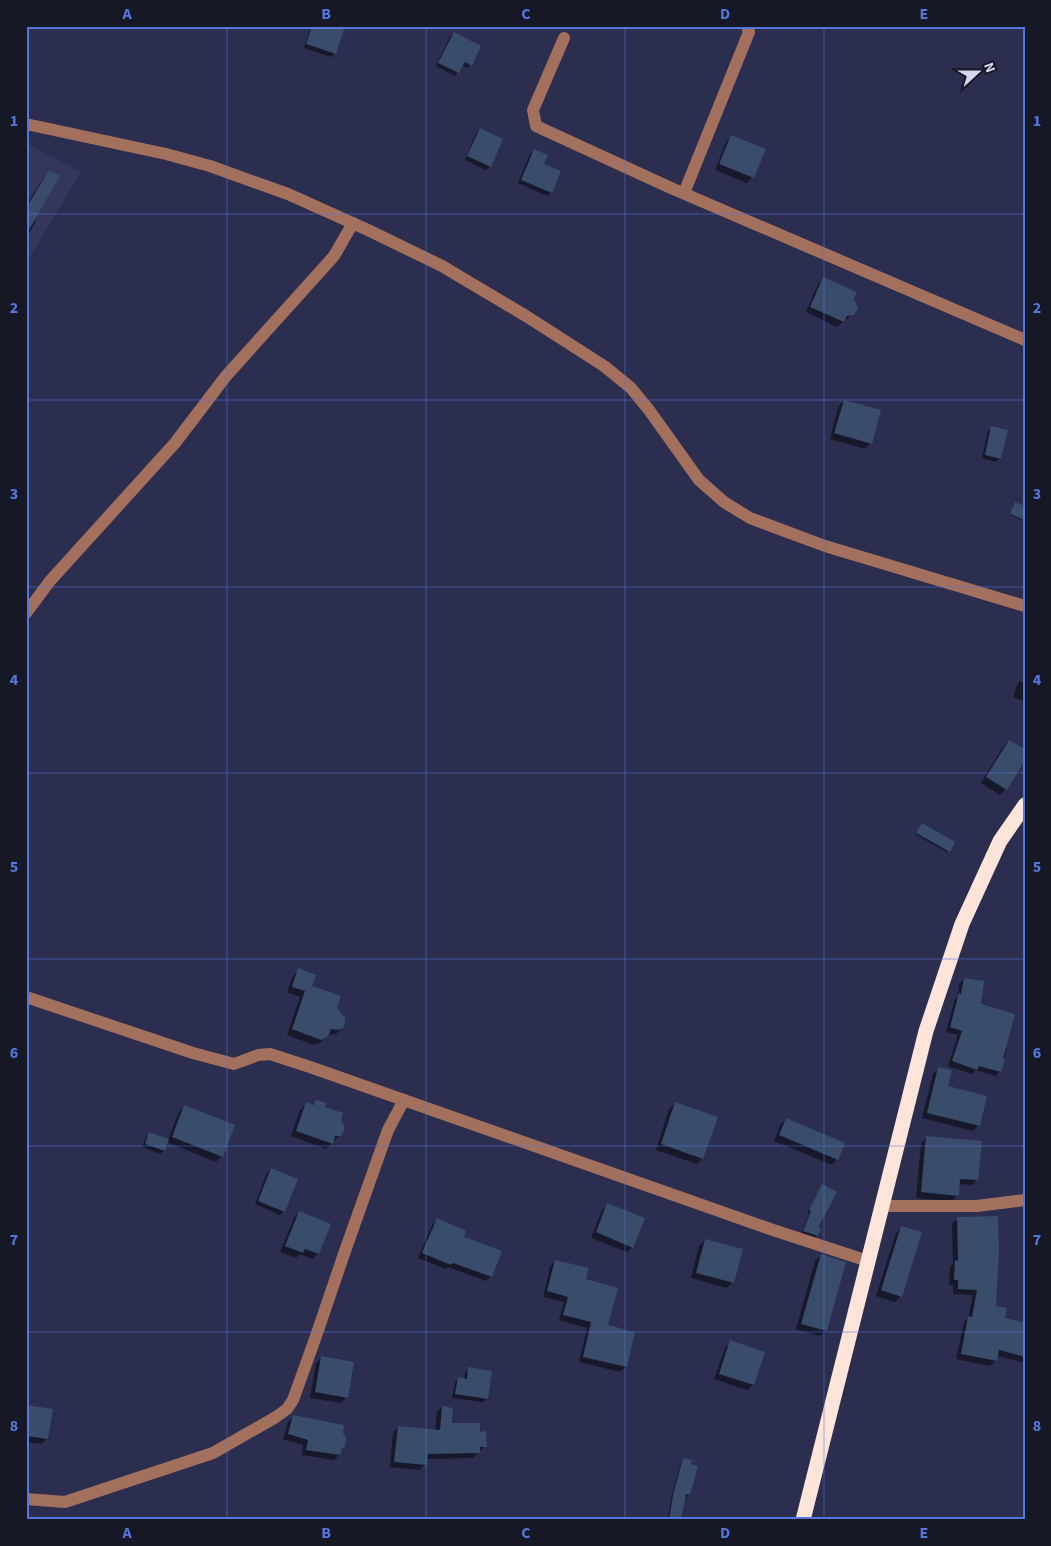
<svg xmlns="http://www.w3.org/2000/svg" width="1051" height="1546" font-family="'Source Sans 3',sans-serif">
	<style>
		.built { fill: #34365c }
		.shadow { fill: #0007 }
		.building { fill: #394c6a }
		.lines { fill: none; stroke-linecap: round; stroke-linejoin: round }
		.minor { stroke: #a4705e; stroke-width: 12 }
		.highway { stroke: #ffe4da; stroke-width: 15 }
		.grid { fill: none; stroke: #5477de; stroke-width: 1; stroke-opacity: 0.55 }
		.neatline { fill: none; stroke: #5477de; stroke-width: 2 }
		.grid-label { font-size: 16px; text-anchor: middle; font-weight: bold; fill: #5477de }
	</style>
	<rect width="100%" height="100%" fill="#2b2e4e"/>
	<polygon class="built" points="26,143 81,172 26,263"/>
	<g class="shadow">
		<polygon points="311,26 339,26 335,53 331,57 304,48"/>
		<polygon points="454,34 471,65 467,68 462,66 455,76 436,66 450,37"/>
		<polygon points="480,130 490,166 486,170 465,160 476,133"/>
		<polygon points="731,137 753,177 747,183 715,170 726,142"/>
		<polygon points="534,151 543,165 551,192 547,196 518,183 530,154"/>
		<polygon points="49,171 34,220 36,221 26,239 26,205 44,177"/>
		<polygon points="824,279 853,299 853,314 837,327 806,312 818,284"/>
		<polygon points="844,401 871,443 865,449 830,439 838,407"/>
		<polygon points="992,428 1000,458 996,462 982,458 988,431"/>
		<polygon points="1014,505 1024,519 1022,520 1010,515"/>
		<polygon points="1020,681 1025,683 1025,701 1013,697 1017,685"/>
		<polygon points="1009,741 1006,789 1000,795 981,783 1003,747"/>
		<polygon points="921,826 949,851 947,852 916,835"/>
		<polygon points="1025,856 1025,874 1023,874"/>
		<polygon points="299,970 311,986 336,1008 342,1028 336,1034 327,1035 321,1042 314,1045 287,1035 300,997 287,992 293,976"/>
		<polygon points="964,979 1004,1049 1007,1049 1000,1071 996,1076 975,1070 972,1074 948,1066 958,1035 946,1032 955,999 958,997 959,984"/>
		<polygon points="939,1068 946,1087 986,1097 978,1126 973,1131 922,1118 933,1074"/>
		<polygon points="316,1101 324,1108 340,1135 326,1149 291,1136 300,1110 306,1104 311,1106"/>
		<polygon points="675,1104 702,1158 697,1164 656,1150 669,1109"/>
		<polygon points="184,1106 222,1156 216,1162 167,1142 164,1151 160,1154 142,1147 146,1137 150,1133 168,1140 179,1112"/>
		<polygon points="786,1119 837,1159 832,1165 774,1141 780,1125"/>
		<polygon points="927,1137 977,1180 971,1185 959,1184 958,1195 952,1201 916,1198 921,1143"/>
		<polygon points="271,1170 284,1211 280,1215 255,1204 267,1173"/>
		<polygon points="823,1186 816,1229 817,1235 814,1238 801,1234 809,1214 807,1213"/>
		<polygon points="608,1205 632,1247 627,1252 591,1238 602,1210"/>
		<polygon points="299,1212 330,1224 318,1254 312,1259 300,1254 296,1258 280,1252 294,1218"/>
		<polygon points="958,1218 995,1307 1004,1319 1025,1324 1025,1363 997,1356 996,1360 990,1366 956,1359 964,1322 968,1318 973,1295 953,1294 953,1285 949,1285 950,1267 953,1264 952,1224"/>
		<polygon points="437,1220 491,1276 486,1281 448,1267 446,1269 418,1258 432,1225"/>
		<polygon points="902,1227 901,1296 895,1302 876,1296 896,1233"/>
		<polygon points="705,1240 733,1282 727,1288 691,1278 699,1246"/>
		<polygon points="821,1256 826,1331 820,1336 796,1329 815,1261"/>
		<polygon points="555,1261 584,1280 626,1367 620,1372 579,1362 587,1328 559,1320 564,1302 543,1297 550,1267"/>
		<polygon points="731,1342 753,1385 747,1390 714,1379 725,1348"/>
		<polygon points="322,1357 347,1397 341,1403 310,1398 316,1363"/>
		<polygon points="469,1369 487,1399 483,1402 452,1398 455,1382 458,1379 464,1380 465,1372"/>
		<polygon points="26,1406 47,1439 41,1444 26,1442"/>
		<polygon points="442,1407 451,1425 479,1433 485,1446 473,1458 426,1459 425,1464 420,1470 390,1467 393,1433 398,1427 435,1431 437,1412"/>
		<polygon points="293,1417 342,1434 344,1446 340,1450 339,1455 334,1460 302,1455 303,1445 283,1439 288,1422"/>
		<polygon points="684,1459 689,1494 687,1497 684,1496 680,1520 668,1520 671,1499 681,1462"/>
	</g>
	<g class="building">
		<polygon points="312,26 345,26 336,54 306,44"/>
		<polygon points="454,32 481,46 472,66 465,62 459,73 438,63"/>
		<polygon points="480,128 503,139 491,167 467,156"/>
		<polygon points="731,135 766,149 754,178 719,164"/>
		<polygon points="534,149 548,155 544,164 561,171 552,193 521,180"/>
		<polygon points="49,170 60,176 26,235 26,208"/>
		<polygon points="823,277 857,292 854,299 858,308 854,315 847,316 844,322 810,307"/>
		<polygon points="844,400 881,410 872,444 834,433"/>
		<polygon points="991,426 1008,430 1001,459 985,455"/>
		<polygon points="1015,502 1025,506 1025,520 1010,514"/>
		<polygon points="1009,740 1025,749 1025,760 1007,790 986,777"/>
		<polygon points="922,823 955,842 950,852 916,833"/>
		<polygon points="298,968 316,975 312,986 341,996 337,1008 345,1018 345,1023 343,1028 338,1030 331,1029 328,1036 321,1040 292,1029 305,991 292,987"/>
		<polygon points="964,978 984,981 981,1004 1015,1014 1003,1059 1005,1059 1001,1072 979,1066 977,1070 952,1061 962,1031 950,1027 959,993 961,994"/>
		<polygon points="938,1067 952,1070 948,1086 987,1096 980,1126 927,1113"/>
		<polygon points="316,1100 327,1103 325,1107 343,1113 341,1120 344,1125 344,1131 341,1136 335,1136 333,1144 296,1131 306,1102 313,1105"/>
		<polygon points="675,1102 718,1117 703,1159 661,1144"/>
		<polygon points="184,1105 235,1125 223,1157 172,1137"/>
		<polygon points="786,1118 845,1143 838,1160 779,1135"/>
		<polygon points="149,1132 169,1139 165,1151 145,1144"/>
		<polygon points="926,1136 982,1141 978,1180 960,1179 959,1196 921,1192"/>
		<polygon points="271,1168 298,1179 285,1212 258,1201"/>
		<polygon points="822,1184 837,1192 818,1228 821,1229 818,1236 803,1231 811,1211 809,1210"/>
		<polygon points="607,1203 645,1218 633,1248 596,1232"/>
		<polygon points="299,1211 331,1224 319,1254 305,1249 303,1253 285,1246"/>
		<polygon points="998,1216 999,1250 996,1306 1007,1308 1005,1318 1025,1323 1025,1357 999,1350 997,1361 961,1354 968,1316 972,1317 977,1290 958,1289 958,1280 954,1280 955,1260 958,1261 957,1217"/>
		<polygon points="437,1218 466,1231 464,1237 502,1251 492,1277 453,1263 451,1265 422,1253"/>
		<polygon points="901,1226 922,1232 902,1297 881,1290"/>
		<polygon points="705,1239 743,1249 734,1283 696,1273"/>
		<polygon points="821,1254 846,1262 827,1331 801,1324"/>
		<polygon points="555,1260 589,1268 586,1279 618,1288 608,1325 635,1332 627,1367 583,1357 591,1322 563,1315 568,1297 547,1291"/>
		<polygon points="730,1340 765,1352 754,1385 719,1374"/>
		<polygon points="321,1356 354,1362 348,1398 315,1392"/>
		<polygon points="468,1367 492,1371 488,1399 455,1394 458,1377 467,1379"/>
		<polygon points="26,1405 53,1409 48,1439 26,1436"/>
		<polygon points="442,1406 453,1408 452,1423 480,1423 480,1432 486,1431 487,1447 480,1447 480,1453 428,1454 427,1465 394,1462 398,1426 440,1430"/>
		<polygon points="293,1415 344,1425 343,1433 346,1437 345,1447 342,1448 340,1455 306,1450 308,1440 288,1434"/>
		<polygon points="683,1458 692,1460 691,1464 698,1466 690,1495 686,1494 681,1520 669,1520 673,1495"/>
	</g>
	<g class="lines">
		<g class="minor">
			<polyline points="564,38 533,110 536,126 671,188 1025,340"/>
			<polyline points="26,124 166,154 210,166 288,194 368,230 442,266 526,316 604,366 631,388 649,410 699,480 724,502 750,518 825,546 1025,606"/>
			<polyline points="684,193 749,32 747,26"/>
			<polyline points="26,613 50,581 175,443 226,376 334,256 353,223"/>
			<polyline points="26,997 193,1053 234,1064 258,1055 270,1054 310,1067 773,1230 868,1261"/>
			<polyline points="882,1206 977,1206 1025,1200"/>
			<polyline points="26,1499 65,1502 213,1453 276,1417 287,1409 293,1400 315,1339 345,1251 388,1130 404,1100"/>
		</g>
		<polyline class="highway" points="803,1520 926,1031 962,924 1000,841 1025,805"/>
	</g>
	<path class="grid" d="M227,26V1520M426,26V1520M625,26V1520M824,26V1520M26,214H1025M26,400H1025M26,587H1025M26,773H1025M26,959H1025M26,1146H1025M26,1332H1025"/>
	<rect width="1051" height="1546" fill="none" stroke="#161826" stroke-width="55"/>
	<g transform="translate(978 72) rotate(69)" stroke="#161826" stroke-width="4" paint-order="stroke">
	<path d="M0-4L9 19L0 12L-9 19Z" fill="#d5d8ed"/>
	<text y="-8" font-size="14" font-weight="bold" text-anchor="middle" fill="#d5d8ed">N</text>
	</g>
	<rect x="28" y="28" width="996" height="1490" class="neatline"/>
	<g class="grid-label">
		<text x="127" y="19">A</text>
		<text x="326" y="19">B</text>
		<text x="526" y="19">C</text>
		<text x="725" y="19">D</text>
		<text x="924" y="19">E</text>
		<text x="14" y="126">1</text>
		<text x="1037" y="126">1</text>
		<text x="14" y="313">2</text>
		<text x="1037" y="313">2</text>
		<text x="14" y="499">3</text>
		<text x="1037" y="499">3</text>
		<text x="14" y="685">4</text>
		<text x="1037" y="685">4</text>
		<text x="14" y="872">5</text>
		<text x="1037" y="872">5</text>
		<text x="14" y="1058">6</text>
		<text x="1037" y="1058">6</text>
		<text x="14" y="1245">7</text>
		<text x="1037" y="1245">7</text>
		<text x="14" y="1431">8</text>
		<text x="1037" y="1431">8</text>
		<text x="127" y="1538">A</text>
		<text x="326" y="1538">B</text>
		<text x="526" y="1538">C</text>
		<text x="725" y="1538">D</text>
		<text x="924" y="1538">E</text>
	</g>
</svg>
